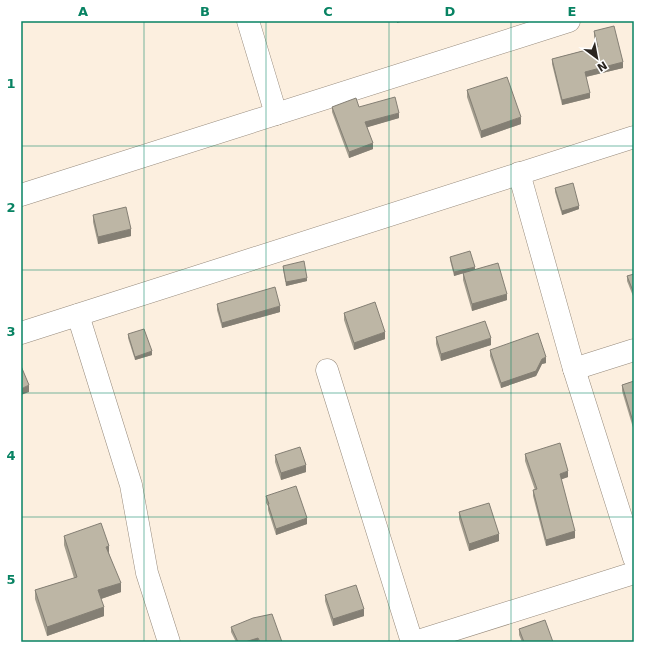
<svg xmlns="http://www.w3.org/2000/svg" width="655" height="663" font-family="'DejaVu Sans',sans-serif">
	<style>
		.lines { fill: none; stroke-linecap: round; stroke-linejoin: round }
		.minor-casing { stroke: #968a7c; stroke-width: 23 }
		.minor { stroke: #fff; stroke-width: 22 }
		.wall { fill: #a39d8e }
		.shaded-wall { fill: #847f74 }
		.building { fill: #bdb6a5; stroke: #847f74 }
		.grid { fill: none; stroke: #088363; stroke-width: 1; stroke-opacity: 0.55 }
		.neatline { fill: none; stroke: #088363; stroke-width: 1.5 }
		.grid-label { font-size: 13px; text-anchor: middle; font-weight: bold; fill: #088363 }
	</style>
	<rect width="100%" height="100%" fill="#fcefdf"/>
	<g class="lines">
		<g class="minor-casing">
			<g id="minor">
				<polyline points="248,21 276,114"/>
				<polyline points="519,173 574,369 634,558"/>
				<polyline points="21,195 569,21"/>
				<polyline points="78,315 131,485 147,573 169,642"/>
				<polyline points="21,333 634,137"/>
				<polyline points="574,369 634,350"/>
				<polyline points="327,370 412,642"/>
				<polyline points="415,642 634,573"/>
			</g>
		</g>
		<use href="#minor" class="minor"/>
	</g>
	<g class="wall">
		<polygon points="594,31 623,68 586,77 590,98 562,105 552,64 552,59 597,47 594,37"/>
		<polygon points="467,90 521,124 481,138 467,97"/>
		<polygon points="332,107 359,107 399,118 367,127 373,149 349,158 332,112"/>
		<polygon points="555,188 579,209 562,215 555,192"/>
		<polygon points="93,215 131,236 98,244 93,222"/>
		<polygon points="450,257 475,270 507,300 472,311 463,280 463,273 454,276 450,260"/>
		<polygon points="283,266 307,281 286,286 283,269"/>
		<polygon points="634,274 633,296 627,281 627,276"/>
		<polygon points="217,304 280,312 222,328 217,310"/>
		<polygon points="344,313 385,339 354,350 344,320"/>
		<polygon points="128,334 152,355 135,360 128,338"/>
		<polygon points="436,337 491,345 441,361 436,344"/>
		<polygon points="490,350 546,363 542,364 536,376 501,388 490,356"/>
		<polygon points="634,381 634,431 622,391 622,385"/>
		<polygon points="525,454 568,477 561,479 575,538 546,546 533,496 533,490 535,490 525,461"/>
		<polygon points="275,455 306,472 281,480 275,462"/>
		<polygon points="266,496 307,524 276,535 268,510 268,506 266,503"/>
		<polygon points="459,512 499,541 469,551 459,519"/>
		<polygon points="64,536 109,553 121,592 101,599 104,616 47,636 35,599 35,590 74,578 64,545"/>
		<polygon points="325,595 364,616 333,626 325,601"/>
		<polygon points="231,627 282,642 236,642 231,632"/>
		<polygon points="519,629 553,642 522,642 519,635"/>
	</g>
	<g class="shaded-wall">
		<polygon points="397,21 404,21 397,23"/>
		<polygon points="623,62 623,68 585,77 585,72"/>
		<polygon points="590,93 590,98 562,105 562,100"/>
		<polygon points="399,113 399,118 365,128 365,122"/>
		<polygon points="521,117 521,124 481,138 481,131"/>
		<polygon points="373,143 373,149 349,158 349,152"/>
		<polygon points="579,206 579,209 562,215 562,211"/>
		<polygon points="131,229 131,236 98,244 98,237"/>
		<polygon points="475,267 475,270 454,276 454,272"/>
		<polygon points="307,278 307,281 286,286 286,282"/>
		<rect x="633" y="291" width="1" height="5"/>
		<polygon points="507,294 507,300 472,311 472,304"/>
		<polygon points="280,306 280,312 222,328 222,323"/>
		<polygon points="385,332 385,339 354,350 354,343"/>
		<polygon points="491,338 491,345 441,361 441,354"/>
		<polygon points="152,351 152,355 135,360 135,357"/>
		<polygon points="546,357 546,363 542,364 536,376 501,388 501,383 542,359"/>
		<polygon points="29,385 29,392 21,395 21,389"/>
		<polygon points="306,465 306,472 281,480 281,473"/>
		<polygon points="568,471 568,477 560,480 560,474"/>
		<polygon points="307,518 307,524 276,535 276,529"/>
		<polygon points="575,531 575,538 546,546 546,540"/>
		<polygon points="499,534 499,541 469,551 469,544"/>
		<polygon points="109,546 109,555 106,547"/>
		<polygon points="121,583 121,592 98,600 98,590"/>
		<polygon points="104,607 104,616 47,636 47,627"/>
		<polygon points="364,609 364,616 333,626 333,619"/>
		<polygon points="258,638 258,642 245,642"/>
	</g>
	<g class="building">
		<polygon points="614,26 623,62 585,72 590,93 562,100 552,59 598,47 594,31"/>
		<polygon points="507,77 521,117 481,131 467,90"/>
		<polygon points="395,97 399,113 365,122 373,143 349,152 332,107 356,98 359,107"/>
		<polygon points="573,183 579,206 562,211 555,188"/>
		<polygon points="126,207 131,229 98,237 93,215"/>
		<polygon points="470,251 475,267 454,272 450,257"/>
		<polygon points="304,261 307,278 286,282 283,266"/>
		<polygon points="498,263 507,294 472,304 463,273"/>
		<polygon points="634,274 634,291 633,291 627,276"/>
		<polygon points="275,287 280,306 222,323 217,304"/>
		<polygon points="375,302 385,332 354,343 344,313"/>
		<polygon points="485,321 491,338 441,354 436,337"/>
		<polygon points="144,329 152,351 135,357 128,334"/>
		<polygon points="538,333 546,357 542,359 536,371 501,383 490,350"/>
		<polygon points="21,366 29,385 21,389"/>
		<polygon points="634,381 634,425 622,385"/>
		<polygon points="560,443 568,471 560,474 575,531 546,540 533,490 537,489 525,454"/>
		<polygon points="300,447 306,465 281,473 275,455"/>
		<polygon points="296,486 307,518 276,529 268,504 269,504 266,496"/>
		<polygon points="489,503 499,534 469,544 459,512"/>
		<polygon points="101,523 109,546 106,547 121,583 98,590 104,607 47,627 35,590 77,577 64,536"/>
		<polygon points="356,585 364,609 333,619 325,595"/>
		<polygon points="272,614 282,642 260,642 258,638 245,642 238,642 231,627 253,618"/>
		<polygon points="545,620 553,642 524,642 519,629"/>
	</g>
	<path class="grid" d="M144,21V642M266,21V642M389,21V642M511,21V642M21,146H634M21,270H634M21,393H634M21,517H634"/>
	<rect width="655" height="663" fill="none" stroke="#ffffff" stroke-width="44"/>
	<g transform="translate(597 58) rotate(148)" stroke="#ffffff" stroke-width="3" paint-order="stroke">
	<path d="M0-3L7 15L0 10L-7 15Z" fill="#2a2520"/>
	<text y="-6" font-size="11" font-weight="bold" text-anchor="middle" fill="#2a2520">N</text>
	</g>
	<rect x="22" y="22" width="611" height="619" class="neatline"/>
	<g class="grid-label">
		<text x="83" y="16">A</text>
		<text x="205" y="16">B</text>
		<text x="328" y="16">C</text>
		<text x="450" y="16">D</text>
		<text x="572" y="16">E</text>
		<text x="11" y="88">1</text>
		<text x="11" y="212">2</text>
		<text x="11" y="336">3</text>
		<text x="11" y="460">4</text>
		<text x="11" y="584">5</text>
	</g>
</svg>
